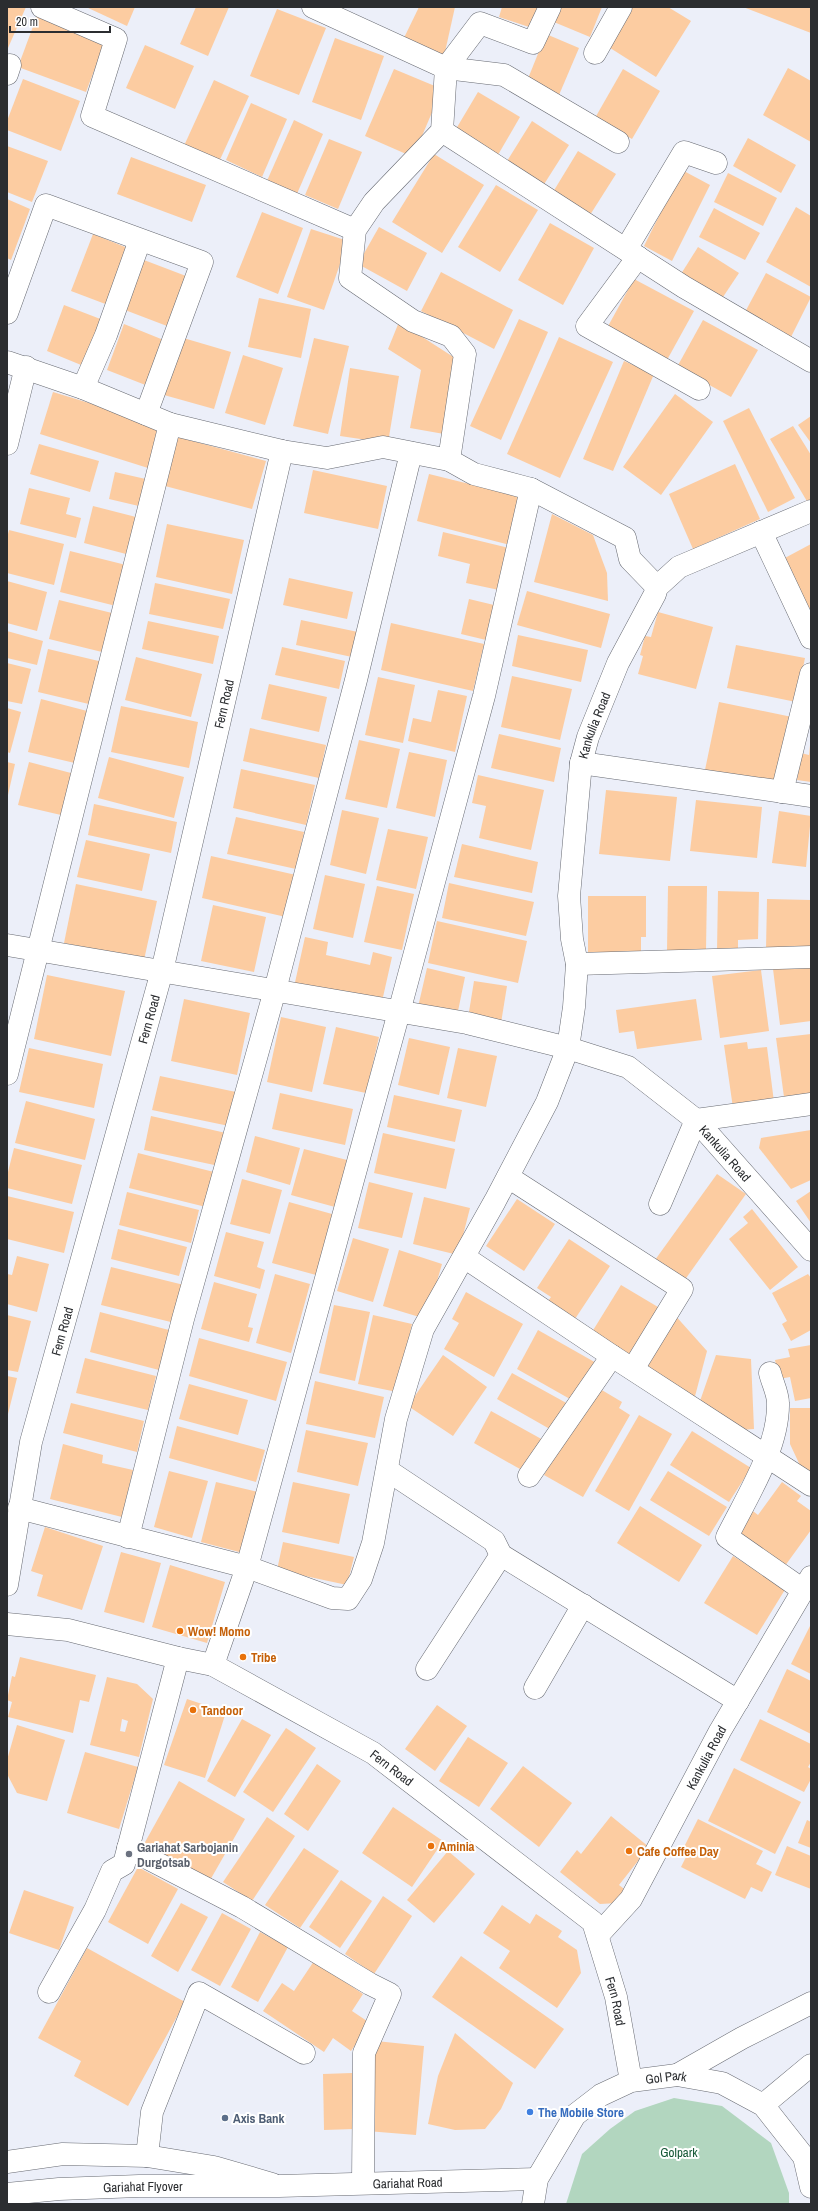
<svg xmlns="http://www.w3.org/2000/svg" width="818" height="2211" font-family="'Archivo Narrow',sans-serif">
	<style>
		.green { fill: #b2d6bf }
		.building { fill: #fccca1; fill-rule: evenodd }
		.lines { fill: none; stroke-linecap: round; stroke-linejoin: round }
		.street-casing { stroke: #676a72; stroke-width: 23 }
		.primary-casing { stroke: #676a72; stroke-width: 23 }
		.street { stroke: #fff; stroke-width: 22 }
		.primary { stroke: #fff; stroke-width: 22 }
		.food-dot { fill: #e8710a; stroke: #fff; stroke-width: 1.5 }
		.worship-dot { fill: #6b7280; stroke: #fff; stroke-width: 1.5 }
		.shop-dot { fill: #3f7fe0; stroke: #fff; stroke-width: 1.5 }
		.service-dot { fill: #5c6f8a; stroke: #fff; stroke-width: 1.5 }
		.labels { text-anchor: middle; stroke-width: 4; stroke-linejoin: round; paint-order: stroke }
		.street-label { font-size: 13px; fill: #2b2d30; stroke: #fff }
		.food-label { font-size: 13px; font-weight: bold; fill: #c56008; stroke: #fff; text-anchor: start }
		.worship-label { font-size: 13px; font-weight: bold; fill: #5b616d; stroke: #fff; text-anchor: start }
		.shop-label { font-size: 13px; font-weight: bold; fill: #366cbe; stroke: #fff; text-anchor: start }
		.service-label { font-size: 13px; font-weight: bold; fill: #4e5e75; stroke: #fff; text-anchor: start }
		.park-label { font-size: 13px; fill: #145735; stroke: #fff }
	</style>
	<rect width="100%" height="100%" fill="#eceff9"/>
	<polygon class="green" points="674,2098 722,2106 771,2143 789,2193 789,2204 566,2204 582,2154 610,2129 635,2111"/>
	<g class="building">
		<polygon points="7,7 26,7 8,48 7,47"/>
		<polygon points="86,7 135,7 127,26"/>
		<polygon points="196,7 229,7 208,56 180,44"/>
		<polygon points="419,7 455,7 443,61 402,42"/>
		<polygon points="502,7 539,7 532,28 499,17"/>
		<polygon points="555,7 602,7 590,37 549,20"/>
		<polygon points="631,7 668,7 691,21 656,77 607,46"/>
		<polygon points="743,7 811,7 811,33"/>
		<polygon points="277,9 326,28 299,95 250,76"/>
		<polygon points="38,13 106,39 86,92 18,67"/>
		<polygon points="546,34 579,48 559,95 527,81"/>
		<polygon points="335,38 384,56 361,120 312,102"/>
		<polygon points="145,45 194,66 175,109 126,88"/>
		<polygon points="788,68 811,81 811,142 763,115"/>
		<polygon points="394,69 442,89 413,157 365,136"/>
		<polygon points="623,69 660,91 632,139 595,118"/>
		<polygon points="23,79 80,101 61,151 7,130 7,121"/>
		<polygon points="214,80 249,96 218,164 183,148"/>
		<polygon points="478,92 520,117 495,160 453,134"/>
		<polygon points="251,103 287,119 262,177 226,160"/>
		<polygon points="294,120 323,134 296,196 266,183"/>
		<polygon points="532,121 569,145 541,189 504,166"/>
		<polygon points="748,138 796,165 781,193 733,166"/>
		<polygon points="329,139 362,152 338,209 305,195"/>
		<polygon points="7,146 48,161 32,202 7,192"/>
		<polygon points="578,151 616,174 590,215 553,192"/>
		<polygon points="434,154 484,185 442,253 392,222"/>
		<polygon points="131,157 206,185 192,222 117,194"/>
		<polygon points="682,170 710,185 672,261 644,246"/>
		<polygon points="728,173 777,198 763,226 714,202"/>
		<polygon points="496,185 538,210 500,272 458,247"/>
		<polygon points="7,199 30,209 11,260 7,258"/>
		<polygon points="796,207 811,216 811,287 766,262"/>
		<polygon points="714,208 760,233 745,260 699,237"/>
		<polygon points="262,212 303,228 278,294 236,277"/>
		<polygon points="550,223 594,248 563,305 518,280"/>
		<polygon points="379,227 427,253 407,291 358,264"/>
		<polygon points="311,229 348,241 324,310 287,297"/>
		<polygon points="93,234 130,249 108,305 71,291"/>
		<polygon points="698,247 739,273 721,300 681,274"/>
		<polygon points="144,260 186,276 167,326 125,310"/>
		<polygon points="441,272 513,310 494,349 421,311"/>
		<polygon points="766,273 811,297 790,339 744,314"/>
		<polygon points="634,279 694,311 667,360 607,328"/>
		<polygon points="259,298 311,309 301,358 248,347"/>
		<polygon points="64,305 103,320 86,367 47,351"/>
		<polygon points="519,319 548,332 501,440 470,426"/>
		<polygon points="703,320 758,350 731,397 677,367"/>
		<polygon points="399,322 455,358 444,434 410,428 421,370 388,349"/>
		<polygon points="124,324 166,341 148,386 107,370"/>
		<polygon points="180,337 231,352 214,409 164,395"/>
		<polygon points="559,337 613,362 560,478 507,454"/>
		<polygon points="314,338 349,346 328,434 293,426"/>
		<polygon points="243,355 283,368 265,425 225,413"/>
		<polygon points="624,361 654,374 613,471 583,459"/>
		<polygon points="350,368 399,376 388,443 340,436"/>
		<polygon points="53,392 161,425 148,468 40,434"/>
		<polygon points="675,394 713,422 661,495 623,467"/>
		<polygon points="749,408 795,498 768,512 723,421"/>
		<polygon points="811,416 811,443 798,425"/>
		<polygon points="793,426 811,455 811,501 808,503 770,439"/>
		<polygon points="178,437 266,461 252,509 165,486"/>
		<polygon points="39,444 99,461 90,492 30,474"/>
		<polygon points="735,464 760,519 693,549 669,494"/>
		<polygon points="313,470 387,486 378,529 304,513"/>
		<polygon points="115,472 150,480 143,507 109,499"/>
		<polygon points="429,474 526,498 514,546 417,521"/>
		<polygon points="29,488 70,498 66,514 81,518 76,538 20,524"/>
		<polygon points="93,506 136,517 126,554 84,543"/>
		<polygon points="552,514 593,535 607,573 608,601 534,582"/>
		<polygon points="167,524 244,540 232,594 156,577"/>
		<polygon points="9,530 64,544 54,585 7,573 7,538"/>
		<polygon points="443,532 509,548 499,590 466,583 470,564 438,556"/>
		<polygon points="811,544 811,612 783,559"/>
		<polygon points="70,551 126,565 116,606 60,592"/>
		<polygon points="289,578 353,592 347,619 283,605"/>
		<polygon points="7,581 47,592 37,631 7,623"/>
		<polygon points="155,583 230,599 223,629 149,614"/>
		<polygon points="527,591 610,614 601,648 517,625"/>
		<polygon points="469,599 494,605 486,640 461,634"/>
		<polygon points="59,600 112,613 102,652 49,639"/>
		<polygon points="658,612 713,627 696,689 638,674 643,656 640,655 645,636 651,637"/>
		<polygon points="301,620 358,632 352,657 296,645"/>
		<polygon points="148,621 219,636 213,664 142,649"/>
		<polygon points="391,623 484,644 473,691 381,670"/>
		<polygon points="7,631 43,641 37,665 7,658"/>
		<polygon points="518,635 588,650 581,682 512,666"/>
		<polygon points="736,645 805,658 796,702 727,688"/>
		<polygon points="282,647 345,661 339,689 275,675"/>
		<polygon points="48,649 103,662 93,705 38,692"/>
		<polygon points="136,657 202,674 191,717 125,700"/>
		<polygon points="7,663 31,669 22,704 7,701"/>
		<polygon points="512,676 572,689 560,740 501,727"/>
		<polygon points="378,677 415,685 403,743 365,735"/>
		<polygon points="269,684 327,697 319,732 261,719"/>
		<polygon points="438,690 467,696 455,752 408,741 413,718 431,722"/>
		<polygon points="41,699 91,712 79,764 28,752"/>
		<polygon points="719,702 792,717 778,785 705,770"/>
		<polygon points="121,706 198,722 189,768 111,752"/>
		<polygon points="7,708 21,712 10,753 7,752"/>
		<polygon points="250,728 326,745 319,778 243,761"/>
		<polygon points="499,734 561,748 554,782 491,768"/>
		<polygon points="359,740 400,749 387,808 345,799"/>
		<polygon points="810,745 811,782 797,780 801,753 809,755"/>
		<polygon points="409,752 447,760 435,817 396,808"/>
		<polygon points="109,757 184,777 174,818 98,798"/>
		<polygon points="7,762 15,764 8,795 7,794"/>
		<polygon points="29,762 71,773 61,815 18,805"/>
		<polygon points="241,769 315,785 306,825 233,808"/>
		<polygon points="478,775 544,790 531,850 479,838 486,806 472,803"/>
		<polygon points="606,790 677,797 670,861 599,854"/>
		<polygon points="696,800 762,807 757,858 690,851"/>
		<polygon points="94,804 177,822 171,853 88,835"/>
		<polygon points="342,810 379,818 366,874 330,865"/>
		<polygon points="779,811 811,816 806,867 772,863"/>
		<polygon points="236,817 304,832 296,869 227,854"/>
		<polygon points="388,829 428,837 416,889 376,880"/>
		<polygon points="86,840 150,854 142,891 77,877"/>
		<polygon points="462,844 538,862 532,893 454,877"/>
		<polygon points="211,856 296,875 286,917 202,898"/>
		<polygon points="325,875 365,884 353,938 313,929"/>
		<polygon points="449,883 534,902 526,936 442,918"/>
		<polygon points="76,884 157,901 144,960 64,943"/>
		<polygon points="377,886 414,894 402,950 364,942"/>
		<polygon points="668,886 707,886 706,950 667,950"/>
		<polygon points="718,891 759,892 758,939 738,940 738,951 717,951"/>
		<polygon points="588,896 646,896 646,937 641,937 641,954 588,954"/>
		<polygon points="767,899 811,900 811,949 766,949"/>
		<polygon points="213,905 266,917 254,972 201,961"/>
		<polygon points="437,921 527,941 518,983 428,963"/>
		<polygon points="305,937 328,942 326,955 370,965 373,952 392,957 381,1006 294,987"/>
		<polygon points="811,964 811,1021 780,1025 773,969"/>
		<polygon points="427,968 465,977 457,1016 418,1007"/>
		<polygon points="761,970 769,1031 720,1038 712,976"/>
		<polygon points="47,975 125,991 111,1056 34,1039"/>
		<polygon points="474,981 507,986 501,1023 468,1018"/>
		<polygon points="184,999 250,1013 237,1075 171,1061"/>
		<polygon points="696,999 702,1040 637,1049 634,1031 619,1033 616,1010"/>
		<polygon points="281,1017 326,1027 312,1092 267,1082"/>
		<polygon points="336,1027 379,1037 366,1093 323,1084"/>
		<polygon points="811,1034 811,1093 784,1097 776,1038"/>
		<polygon points="409,1038 450,1047 439,1095 398,1085"/>
		<polygon points="747,1042 748,1049 767,1047 774,1102 733,1108 724,1045"/>
		<polygon points="29,1048 103,1064 94,1108 19,1092"/>
		<polygon points="458,1048 497,1056 486,1107 447,1098"/>
		<polygon points="160,1076 236,1092 229,1126 152,1110"/>
		<polygon points="280,1093 353,1109 345,1145 272,1129"/>
		<polygon points="394,1095 462,1110 455,1142 387,1127"/>
		<polygon points="26,1101 95,1119 85,1160 15,1143"/>
		<polygon points="151,1116 226,1133 219,1166 144,1150"/>
		<polygon points="811,1130 811,1180 791,1189 759,1148 761,1138"/>
		<polygon points="383,1133 455,1149 446,1189 374,1173"/>
		<polygon points="255,1136 300,1148 290,1185 246,1172"/>
		<polygon points="14,1148 82,1165 72,1204 7,1188 7,1176"/>
		<polygon points="304,1149 347,1160 335,1207 291,1195"/>
		<polygon points="138,1153 214,1172 206,1207 129,1188"/>
		<polygon points="717,1174 746,1194 684,1281 655,1260"/>
		<polygon points="242,1179 282,1190 270,1234 230,1224"/>
		<polygon points="369,1182 413,1193 402,1238 358,1228"/>
		<polygon points="811,1191 811,1223 796,1201"/>
		<polygon points="127,1192 199,1210 191,1243 119,1225"/>
		<polygon points="7,1196 74,1212 64,1253 7,1239"/>
		<polygon points="424,1197 470,1208 458,1255 413,1244"/>
		<polygon points="517,1199 555,1224 524,1271 486,1246"/>
		<polygon points="289,1202 332,1214 316,1275 272,1263"/>
		<polygon points="752,1209 798,1267 770,1290 729,1239 748,1223 743,1217"/>
		<polygon points="118,1229 187,1247 179,1276 111,1259"/>
		<polygon points="226,1232 264,1242 257,1267 265,1270 260,1289 214,1276"/>
		<polygon points="353,1238 389,1249 373,1302 337,1291"/>
		<polygon points="569,1239 610,1266 573,1322 546,1304 551,1297 537,1288"/>
		<polygon points="399,1250 442,1264 426,1319 383,1306"/>
		<polygon points="17,1256 49,1264 37,1312 7,1304 7,1274 12,1275"/>
		<polygon points="111,1267 184,1285 175,1323 101,1305"/>
		<polygon points="275,1274 310,1284 291,1353 256,1343"/>
		<polygon points="808,1274 811,1278 811,1330 791,1341 782,1324 787,1321 772,1293"/>
		<polygon points="214,1282 257,1294 248,1327 253,1328 249,1342 201,1329"/>
		<polygon points="621,1285 663,1310 634,1357 592,1332"/>
		<polygon points="466,1292 523,1324 494,1377 444,1349 459,1323 452,1319"/>
		<polygon points="334,1305 370,1312 355,1381 319,1373"/>
		<polygon points="100,1312 169,1330 159,1370 90,1352"/>
		<polygon points="673,1313 707,1351 694,1400 640,1366"/>
		<polygon points="7,1315 31,1321 18,1372 7,1370"/>
		<polygon points="373,1315 412,1324 397,1392 358,1384"/>
		<polygon points="538,1330 598,1364 577,1403 517,1369"/>
		<polygon points="199,1338 287,1362 276,1401 189,1376"/>
		<polygon points="811,1345 811,1398 795,1401 790,1377 779,1379 775,1360 790,1357 788,1349"/>
		<polygon points="443,1355 487,1387 453,1436 408,1406"/>
		<polygon points="716,1355 751,1359 754,1429 740,1430 700,1401"/>
		<polygon points="85,1358 156,1376 148,1410 76,1393"/>
		<polygon points="512,1373 570,1405 555,1432 497,1399"/>
		<polygon points="7,1376 17,1378 8,1414 7,1414"/>
		<polygon points="315,1381 384,1397 375,1438 306,1424"/>
		<polygon points="189,1384 248,1400 238,1435 179,1419"/>
		<polygon points="595,1386 622,1402 619,1408 630,1415 583,1497 544,1475"/>
		<polygon points="71,1403 144,1421 137,1452 63,1433"/>
		<polygon points="790,1408 811,1408 811,1474 804,1474 790,1444"/>
		<polygon points="491,1411 545,1441 527,1473 474,1443"/>
		<polygon points="639,1415 672,1434 629,1511 595,1491"/>
		<polygon points="177,1426 265,1450 256,1482 169,1458"/>
		<polygon points="306,1430 368,1443 358,1486 297,1472"/>
		<polygon points="692,1431 751,1468 729,1502 670,1465"/>
		<polygon points="63,1444 103,1455 102,1463 133,1470 122,1517 50,1499"/>
		<polygon points="169,1471 208,1481 192,1538 154,1527"/>
		<polygon points="668,1471 727,1507 709,1536 650,1500"/>
		<polygon points="216,1482 258,1492 243,1553 201,1542"/>
		<polygon points="293,1482 350,1494 339,1544 282,1532"/>
		<polygon points="782,1482 801,1496 797,1501 811,1511 811,1530 782,1570 731,1533 749,1508 758,1515"/>
		<polygon points="640,1506 702,1545 679,1582 617,1543"/>
		<polygon points="45,1527 103,1546 82,1610 37,1596 43,1575 31,1571"/>
		<polygon points="283,1542 354,1557 347,1585 277,1570"/>
		<polygon points="121,1552 161,1563 144,1623 104,1612"/>
		<polygon points="733,1556 786,1588 757,1635 704,1603"/>
		<polygon points="170,1565 225,1582 207,1643 152,1627"/>
		<polygon points="811,1624 811,1674 791,1664"/>
		<polygon points="20,1657 96,1675 89,1702 80,1700 73,1733 8,1717 12,1702 7,1700 12,1676 15,1677"/>
		<polygon points="787,1669 811,1681 811,1734 767,1712"/>
		<path d="M107,1677L137,1684L153,1699L139,1757L90,1745ZM122,1719L128,1721L125,1732L120,1731Z"/>
		<polygon points="187,1699 226,1712 205,1778 164,1765"/>
		<polygon points="437,1705 467,1726 435,1771 405,1749"/>
		<polygon points="242,1719 271,1735 235,1797 207,1781"/>
		<polygon points="760,1719 811,1744 811,1762 808,1767 811,1769 811,1779 804,1792 740,1760"/>
		<polygon points="17,1725 65,1740 47,1801 17,1793 7,1774 7,1760"/>
		<polygon points="286,1728 316,1748 273,1812 243,1792"/>
		<polygon points="468,1737 508,1763 479,1807 439,1781"/>
		<polygon points="85,1752 138,1767 119,1829 67,1813"/>
		<polygon points="317,1764 341,1781 308,1831 284,1814"/>
		<polygon points="523,1766 572,1803 539,1847 490,1809"/>
		<polygon points="734,1768 801,1802 775,1854 708,1821"/>
		<polygon points="179,1781 245,1819 209,1882 144,1844"/>
		<polygon points="393,1807 443,1841 412,1887 362,1853"/>
		<polygon points="611,1816 649,1847 619,1885 628,1892 618,1903 600,1904 560,1872 577,1850 581,1854"/>
		<polygon points="267,1817 295,1836 252,1901 223,1882"/>
		<polygon points="698,1819 763,1851 756,1864 772,1872 762,1892 751,1887 745,1899 681,1867 689,1851 683,1849"/>
		<polygon points="807,1820 811,1822 811,1848 798,1843"/>
		<polygon points="787,1846 811,1856 811,1889 775,1875"/>
		<polygon points="304,1848 339,1871 300,1928 265,1905"/>
		<polygon points="448,1851 475,1874 434,1923 407,1900"/>
		<polygon points="138,1867 178,1889 148,1944 108,1922"/>
		<polygon points="341,1880 372,1901 340,1948 309,1927"/>
		<polygon points="24,1890 74,1907 59,1950 9,1933"/>
		<polygon points="383,1896 412,1916 374,1974 345,1954"/>
		<polygon points="181,1903 208,1917 178,1972 151,1956"/>
		<polygon points="502,1905 530,1924 536,1914 562,1931 558,1937 577,1950 581,1973 557,2008 499,1968 510,1951 483,1933"/>
		<polygon points="222,1913 251,1929 220,1986 191,1970"/>
		<polygon points="260,1932 288,1947 258,2002 231,1987"/>
		<polygon points="87,1948 185,2002 128,2106 74,2076 81,2061 38,2038"/>
		<polygon points="461,1956 564,2029 535,2069 432,1997"/>
		<polygon points="314,1961 363,1994 352,2011 370,2023 351,2051 333,2038 324,2052 263,2011 282,1983 294,1991"/>
		<polygon points="455,2033 513,2083 501,2109 485,2129 455,2130 428,2124 438,2076"/>
		<polygon points="376,2041 424,2046 416,2135 367,2131"/>
		<polygon points="352,2073 354,2129 324,2130 323,2074"/>
	</g>
	<g class="lines">
		<g class="street-casing">
			<g id="street">
				<polyline points="42,7 116,39 92,116 355,230"/>
				<polyline points="313,7 446,68 504,75 618,142"/>
				<polyline points="595,53 621,7"/>
				<polyline points="7,74 10,65"/>
				<polyline points="442,131 684,287 811,361"/>
				<polyline points="626,249 684,152 716,163"/>
				<polyline points="638,257 587,326 699,389"/>
				<polyline points="7,313 46,205 202,262 146,414"/>
				<polyline points="7,362 83,388 170,424 282,451 327,458 383,447 449,460 474,474 531,489 625,538 630,559 657,587"/>
				<polyline points="83,388 106,335 140,240"/>
				<polyline points="7,444 26,367"/>
				<polyline points="449,460 465,354 451,336 413,321 350,278 355,230 374,202 442,131 446,68 480,23 533,43 550,7"/>
				<polyline points="761,532 811,638"/>
				<polyline points="581,763 811,796"/>
				<polyline points="782,792 811,674"/>
				<path id="s1" d="M7,945L467,1023L568,1048L628,1067L696,1120L811,1250"/>
				<polyline points="577,964 811,957"/>
				<polyline points="7,1074 170,424"/>
				<polyline points="508,1177 682,1289 633,1369"/>
				<polyline points="660,1204 696,1120 811,1104"/>
				<polyline points="464,1257 612,1356 811,1485"/>
				<path d="M770,1373C772,1382 778,1393 778,1403C779,1448 746,1498 727,1537L803,1590"/>
				<polyline points="387,1470 494,1541 501,1555 738,1701"/>
				<polyline points="529,1476 612,1356"/>
				<path id="s2" d="M19,1508L247,1567L332,1598L348,1599L361,1579L373,1543L396,1419L423,1329L495,1201L547,1102L568,1048L574,1007L577,964L572,939L569,896L581,763L588,737L618,663L655,594L657,587L679,567L811,511"/>
				<polyline points="128,1537 183,1319 275,990 356,680 411,453"/>
				<path id="s3" d="M7,1585L31,1442L162,971L282,451"/>
				<path id="s4" d="M7,1624L68,1630L178,1658L213,1665L373,1753L593,1922L616,1997L631,2081"/>
				<polyline points="213,1665 247,1567 399,1012 484,696 531,489"/>
				<polyline points="427,1669 501,1555"/>
				<polyline points="535,1688 583,1605"/>
				<polyline points="128,1848 242,1907 370,1984 390,1994 364,2053 363,2183"/>
				<path id="s5" d="M598,1935L631,1899L720,1731L811,1577"/>
				<polyline points="49,1992 95,1910 112,1871 124,1864 178,1658"/>
				<polyline points="147,2156 152,2112 199,1993 304,2053"/>
				<polyline points="7,2162 63,2154 147,2156 214,2167 272,2184"/>
			</g>
		</g>
		<g class="primary-casing">
			<g id="primary">
				<polyline points="677,2075 742,2038 811,2003"/>
				<polyline points="763,2105 811,2065"/>
				<path id="s6" d="M7,2194L59,2189L139,2186H279L537,2179"/>
				<path id="s7" d="M533,2204L537,2179L575,2115L601,2095L631,2081L677,2075L722,2083L763,2105L804,2157L811,2187"/>
			</g>
		</g>
		<use href="#street" class="street"/>
		<use href="#primary" class="primary"/>
	</g>
	<g class="food-dot">
		<circle cx="180" cy="1631" r="4"/>
		<circle cx="243" cy="1657" r="4"/>
		<circle cx="193" cy="1710" r="4"/>
		<circle cx="431" cy="1846" r="4"/>
		<circle cx="629" cy="1851" r="4"/>
	</g>
	<circle class="worship-dot" cx="129" cy="1854" r="4"/>
	<circle class="shop-dot" cx="530" cy="2112" r="4"/>
	<circle class="service-dot" cx="225" cy="2118" r="4"/>
	<g class="labels">
		<g class="street-label">
			<text dy="5" stroke="none"><textPath href="#s3" startOffset="908">Fern Road</textPath></text>
			<text dy="5" stroke="none"><textPath href="#s2" startOffset="1267">Kankulia Road</textPath></text>
			<text dy="5" stroke="none"><textPath href="#s3" startOffset="584">Fern Road</textPath></text>
			<text dy="5" stroke="none"><textPath href="#s1" startOffset="764">Kankulia Road</textPath></text>
			<text dy="5" stroke="none"><textPath href="#s3" startOffset="260">Fern Road</textPath></text>
			<text dy="5" stroke="none"><textPath href="#s5" startOffset="209">Kankulia Road</textPath></text>
			<text dy="5" stroke="none"><textPath href="#s4" startOffset="417">Fern Road</textPath></text>
			<text dy="5" stroke="none"><textPath href="#s4" startOffset="753">Fern Road</textPath></text>
			<text dy="5" stroke="none"><textPath href="#s7" startOffset="201">Gol Park</textPath></text>
			<text dy="5" stroke="none"><textPath href="#s6" startOffset="401">Gariahat Road</textPath></text>
			<text dy="5" stroke="none"><textPath href="#s6" startOffset="136">Gariahat Flyover</textPath></text>
		</g>
		<g class="food-label">
			<text x="188" y="1636">Wow! Momo</text>
			<text x="251" y="1662">Tribe</text>
			<text x="201" y="1715">Tandoor</text>
			<text x="439" y="1851">Aminia</text>
			<text x="637" y="1856">Cafe Coffee Day</text>
		</g>
		<g class="worship-label">
			<text x="137" y="1852">Gariahat Sarbojanin<tspan x="137" dy="15">Durgotsab</tspan></text>
		</g>
		<g class="shop-label">
			<text x="538" y="2117">The Mobile Store</text>
		</g>
		<g class="service-label">
			<text x="233" y="2123">Axis Bank</text>
		</g>
		<g class="park-label">
			<text x="679" y="2157">Golpark</text>
		</g>
	</g>
	<rect width="818" height="2211" fill="none" stroke="#2b2d30" stroke-width="16"/>
	<path d="M10 26v6h100v-6" fill="none" stroke="#2b2d30" stroke-width="2"/>
	<text x="16" y="26" font-size="12" fill="#2b2d30" stroke="#ffffff" stroke-width="3" paint-order="stroke">20 m</text>
</svg>
